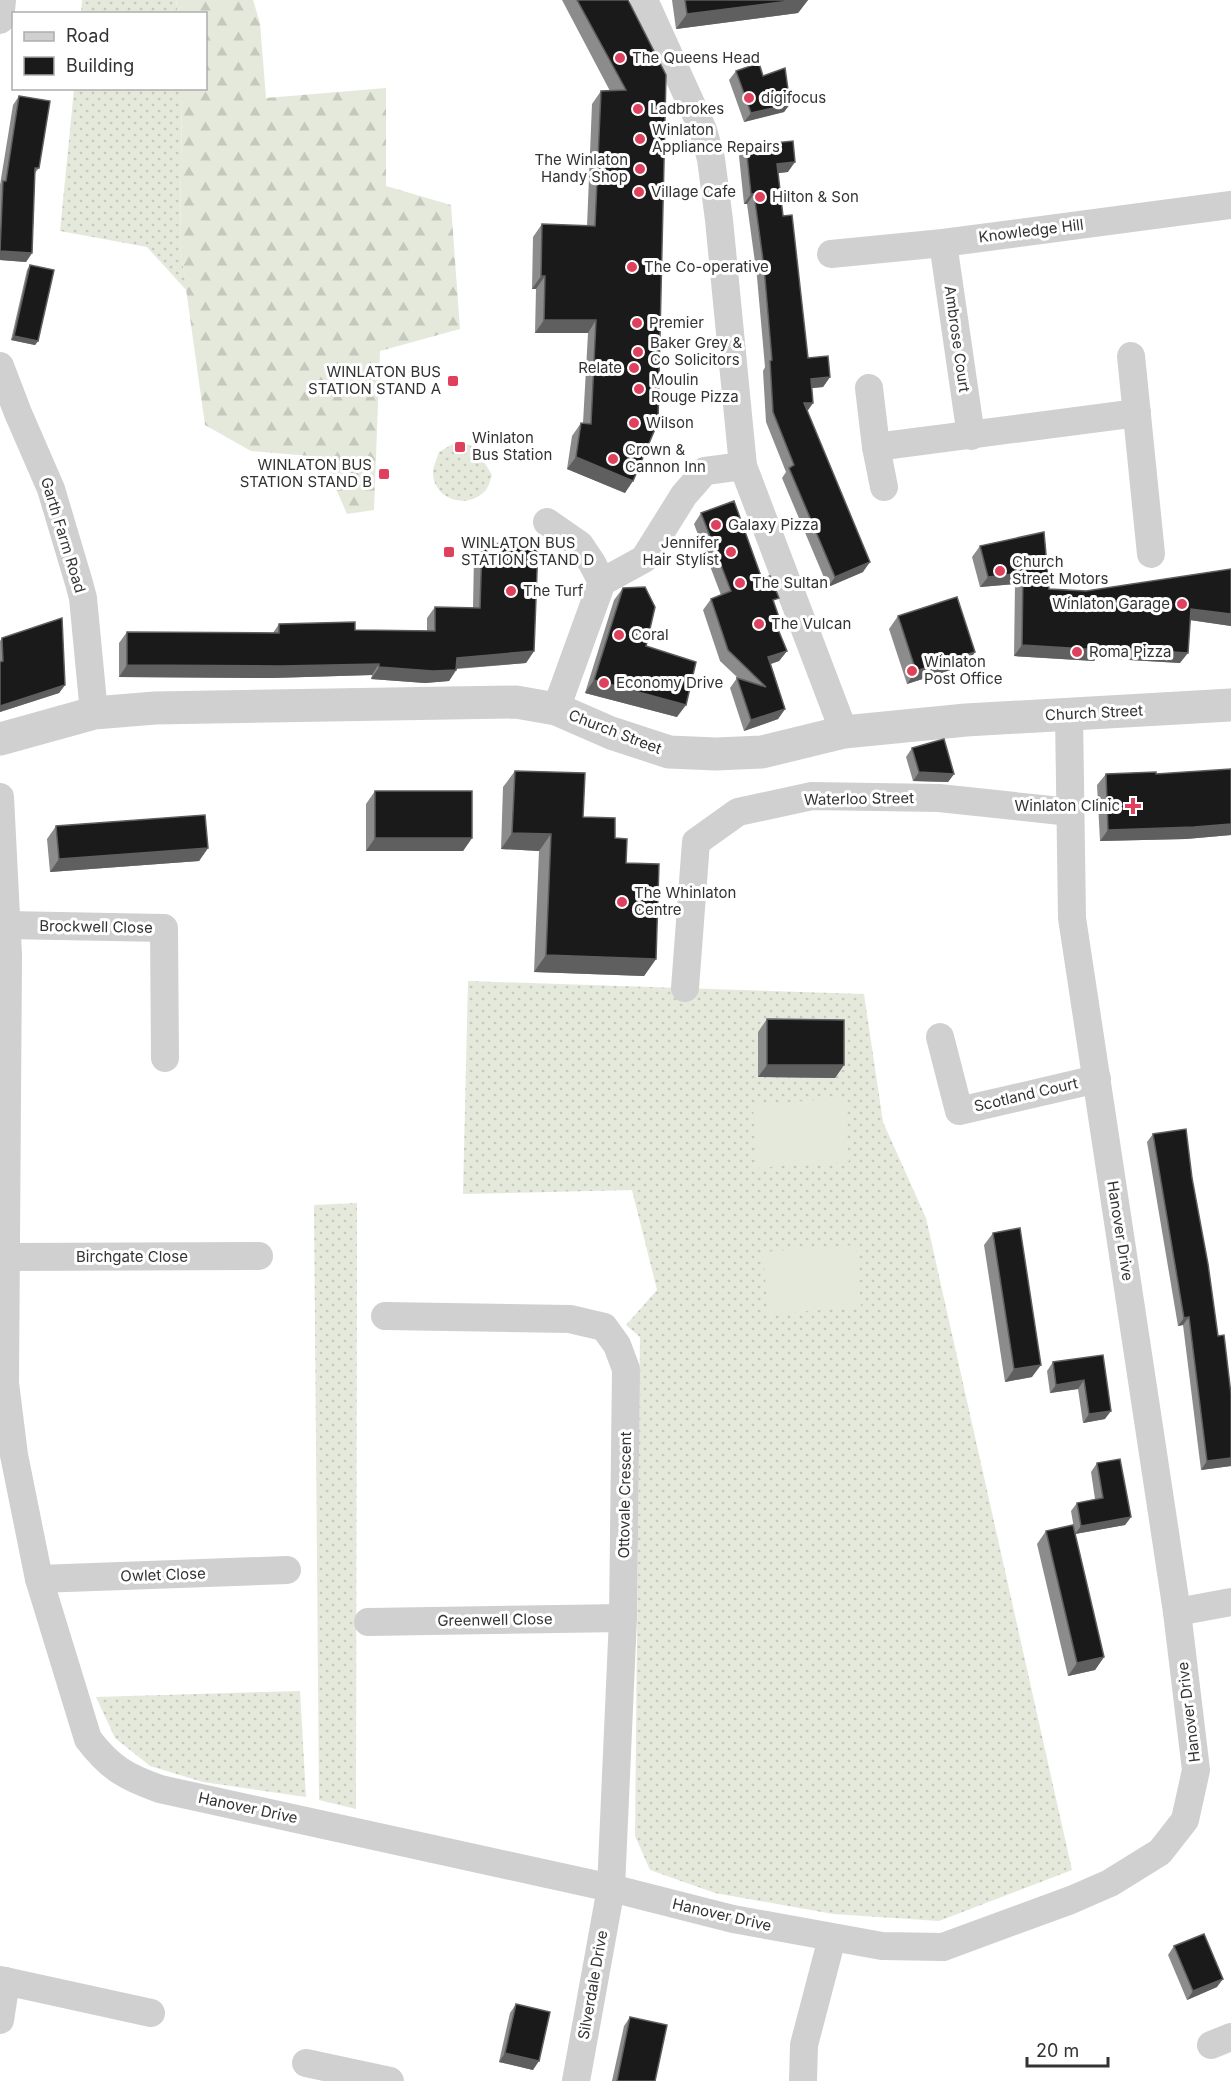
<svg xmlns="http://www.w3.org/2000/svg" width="1231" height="2081" font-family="Inter,sans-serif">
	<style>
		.grass { fill: url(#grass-dots) }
		.forest { fill: url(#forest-firs) }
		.pitch { fill: #e4e9dc }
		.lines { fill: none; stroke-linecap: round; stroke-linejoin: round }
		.minor { stroke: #d0d0d0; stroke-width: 28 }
		.tertiary { stroke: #d0d0d0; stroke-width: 33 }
		.wall { fill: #8c8c8c }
		.shaded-wall { fill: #5f5f5f }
		.building { fill: #1a1a1a; stroke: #5f5f5f; stroke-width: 1.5 }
		.poi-dot { fill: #df405e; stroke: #fff; stroke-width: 2 }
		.labels { text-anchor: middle; stroke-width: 6; stroke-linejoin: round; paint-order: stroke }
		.poi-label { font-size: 15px; fill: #333; stroke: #fff; text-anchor: start }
		.street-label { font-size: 15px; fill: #333; stroke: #fff }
	</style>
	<defs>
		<pattern id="grass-dots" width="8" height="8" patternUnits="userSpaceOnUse" patternTransform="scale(1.5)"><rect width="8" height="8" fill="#e4e9dc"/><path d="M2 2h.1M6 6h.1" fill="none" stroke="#c4c8bd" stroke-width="1.8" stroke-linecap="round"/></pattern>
		<pattern id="forest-firs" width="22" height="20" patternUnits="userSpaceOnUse" patternTransform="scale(1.5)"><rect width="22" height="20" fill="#e4e9dc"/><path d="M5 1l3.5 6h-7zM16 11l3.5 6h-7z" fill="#c4c8bd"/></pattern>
	</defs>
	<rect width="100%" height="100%" fill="#fff"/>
	<g class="grass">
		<polygon points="82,0 176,0 178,13 81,14"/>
		<polygon points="74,89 182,89 180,246 187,291 147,247 60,231"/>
		<path d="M458,441L475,447L492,475C490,481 488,489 484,492C464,511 431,497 433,470C434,465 437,458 439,452Z"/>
		<polygon points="468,981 864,994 883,1122 926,1218 1072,1870 939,1921 833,1914 715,1893 650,1870 635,1836 640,1337 626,1325 657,1290 632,1190 463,1194"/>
		<polygon points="357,1203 356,1809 319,1800 314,1205"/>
		<polygon points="300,1691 306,1797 203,1782 150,1766 115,1738 96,1697"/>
	</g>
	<polygon class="forest" points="176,0 253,0 260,23 266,98 386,88 386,186 451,205 460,329 380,351 374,510 347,514 322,457 251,451 205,425 180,246 182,89 206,88 206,14 178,13"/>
	<g class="pitch">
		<polygon points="844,1098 849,1161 757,1168 753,1105"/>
		<polygon points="856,1245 861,1307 768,1314 763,1252"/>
	</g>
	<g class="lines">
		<g class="minor">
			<polyline points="644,0 703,130 711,159 719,220 743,466 844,732"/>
			<polyline points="0,20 2,0"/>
			<polyline points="943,243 971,436"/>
			<polyline points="831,254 943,243 1231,205"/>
			<polyline points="1131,356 1151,554"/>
			<polyline points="0,366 18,413 51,489 79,583 83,598 94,713"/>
			<polyline points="869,388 876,447 884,487"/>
			<polyline points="876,447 1137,413"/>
			<polyline points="547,522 580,545 592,563 602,582"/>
			<polyline points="556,709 602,582 644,559 684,495 705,471 743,466"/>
			<path d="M0,797L8,955L5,1383L14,1455L39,1579L88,1739C110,1768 126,1777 160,1789L611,1888L733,1919L882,1946L943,1947L1071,1900L1110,1883L1160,1852L1185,1820L1196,1770L1177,1612L1072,918L1069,714"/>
			<polyline points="6,925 164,928 165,1058"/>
			<polyline points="685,988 696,842 738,812 812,796 939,798 1070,812"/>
			<polyline points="940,1037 959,1111 1097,1079"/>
			<polyline points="6,1257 259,1256"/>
			<polyline points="385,1316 570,1319 604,1327 617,1345 626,1369 623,1618 611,1888 576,2081"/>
			<polyline points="39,1579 287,1570"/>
			<polyline points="1177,1612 1231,1602"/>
			<polyline points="368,1622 623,1618"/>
			<polyline points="0,1980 151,2013"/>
			<polyline points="0,2020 6,1981"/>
			<polyline points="1211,2045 1231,2037"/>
			<polyline points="306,2063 390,2081"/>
			<polyline points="803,2081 804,2045 832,1938"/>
		</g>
		<polyline class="tertiary" points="0,739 94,713 155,708 516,702 556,709 611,733 669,752 716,754 762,752 844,732 966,720 1231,705"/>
	</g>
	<g class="wall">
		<polygon points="562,0 628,0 625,493 567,469 572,436 581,423 583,423 588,333 535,333 536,289 532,289 533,237 542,224 587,226 592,104 601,91 610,91"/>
		<polygon points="672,0 808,0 798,13 676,29"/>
		<polygon points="736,71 763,76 790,104 784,112 744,122 729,80"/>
		<polygon points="19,96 39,168 35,173 32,253 26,262 0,260 0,185 13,105"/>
		<polygon points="746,146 788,172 778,173 783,216 808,358 830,377 823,387 811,388 813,403 807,411 863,572 828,587 782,478 786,472 766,422 763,371 765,367 757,277 747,204 744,204 739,156"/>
		<polygon points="30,265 38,341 35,345 11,340 27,270"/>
		<polygon points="701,513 762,579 774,604 778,628 787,651 779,661 771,664 785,709 778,719 744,731 730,688 737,678 738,678 720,661 703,610 711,599 721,595 694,524"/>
		<polygon points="482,543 534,651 526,663 457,669 449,681 425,683 371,679 372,675 272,678 119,677 119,643 127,632 273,633 279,624 355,630 427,631 427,618 435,607 473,608 474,555"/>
		<polygon points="980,546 1049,589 1086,591 1231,569 1231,626 1190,620 1180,663 1096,658 1094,661 1014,656 1015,584 980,587 972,557"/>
		<polygon points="623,588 646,646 677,717 585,693 614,600"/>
		<polygon points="898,616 975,652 966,665 907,684 889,629"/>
		<polygon points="2,638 65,685 59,693 0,712 0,641"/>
		<polygon points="912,748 954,774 948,782 913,781 906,757"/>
		<polygon points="1231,769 1231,835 1186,839 1100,841 1097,785 1106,774 1156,774"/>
		<polygon points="515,771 615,838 626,863 656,959 644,976 534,972 539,851 501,849 503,787"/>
		<polygon points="375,791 472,838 463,851 366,851 366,804"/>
		<polygon points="56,826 208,848 199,861 50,872 47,839"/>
		<polygon points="767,1019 844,1065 835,1078 758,1077 758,1032"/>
		<polygon points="1153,1134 1192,1178 1231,1466 1201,1470 1183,1325 1178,1326 1147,1142"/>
		<polygon points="993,1233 1032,1377 1005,1382 984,1245"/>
		<polygon points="1103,1355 1105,1419 1083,1423 1078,1389 1050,1393 1047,1371 1053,1362"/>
		<polygon points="1097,1463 1131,1517 1125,1525 1075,1534 1104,1657 1095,1670 1068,1676 1037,1544 1046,1531 1075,1534 1071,1511 1077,1503 1095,1499 1091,1472"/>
		<polygon points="1174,1946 1217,1987 1187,2000 1168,1955"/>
		<polygon points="516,2004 533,2070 499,2062 510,2013"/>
		<polygon points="630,2017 655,2081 612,2081 624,2026"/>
	</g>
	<g class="shaded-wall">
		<polygon points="797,0 808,0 798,13 676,29 687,14"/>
		<polygon points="790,104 784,112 744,122 751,113"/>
		<polygon points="795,162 788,172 770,174 777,164"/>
		<polygon points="751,194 754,194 747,204 744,204"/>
		<polygon points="0,251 32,253 26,262 0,260"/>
		<polygon points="541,276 545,276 536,289 532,289"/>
		<polygon points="544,320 596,320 588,333 535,333"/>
		<polygon points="14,336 38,341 35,345 11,340"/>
		<polygon points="830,377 823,387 804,389 811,379"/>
		<polygon points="804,403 813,403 806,413"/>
		<polygon points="576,457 633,481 625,493 567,469"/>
		<polygon points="870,562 863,572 828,587 835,577"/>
		<polygon points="1023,573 1015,584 980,587 988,577"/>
		<polygon points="1191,609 1231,614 1231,626 1183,619"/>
		<polygon points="1022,645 1101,647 1188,653 1180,663 1096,658 1094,661 1014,656"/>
		<polygon points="534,651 526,663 449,669 457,658"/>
		<polygon points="787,651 779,661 761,667 768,657"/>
		<polygon points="975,652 966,665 907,684 916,671"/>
		<polygon points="379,664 372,675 272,678 119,677 127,665"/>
		<polygon points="379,667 456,670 449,681 425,683 371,679"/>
		<polygon points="594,680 686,705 677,717 585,693"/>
		<polygon points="65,685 59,693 0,712 0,706"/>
		<polygon points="785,709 778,719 744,731 751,720"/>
		<polygon points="919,772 954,774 948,782 913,781"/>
		<polygon points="1231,824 1231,835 1186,839 1100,841 1108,830"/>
		<polygon points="512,833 551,834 539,851 501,849"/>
		<polygon points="375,838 472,838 463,851 366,851"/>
		<polygon points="208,848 199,861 50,872 59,859"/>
		<polygon points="546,955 656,959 644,976 534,972"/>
		<polygon points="767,1065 844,1065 835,1078 758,1077"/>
		<polygon points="1189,1317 1183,1325 1178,1326 1184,1318"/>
		<polygon points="1041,1365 1032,1377 1005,1382 1014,1369"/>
		<polygon points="1084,1380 1078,1389 1050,1393 1056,1385"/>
		<polygon points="1111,1411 1105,1419 1083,1423 1089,1414"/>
		<polygon points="1231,1458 1231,1466 1201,1470 1207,1461"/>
		<polygon points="1131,1517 1125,1525 1075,1534 1081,1526"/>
		<polygon points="1104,1657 1095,1670 1068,1676 1077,1663"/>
		<polygon points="1223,1979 1217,1987 1187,2000 1193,1991"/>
		<polygon points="505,2053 539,2061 533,2070 499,2062"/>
	</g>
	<g class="building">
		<polygon points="577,0 628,0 666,75 658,422 633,481 576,457 581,423 591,424 596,320 544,320 545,276 541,276 542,224 595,226 601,91 626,90"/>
		<polygon points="685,0 797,0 687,14"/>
		<polygon points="759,63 763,76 785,68 790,104 751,113 736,71"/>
		<polygon points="19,96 50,101 39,168 35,168 32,253 0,251 3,181 6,181"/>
		<polygon points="793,141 795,162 777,164 783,216 792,215 808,358 828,356 830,377 811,379 813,403 804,403 870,562 835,577 789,468 794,465 773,412 770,361 772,360 764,267 754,194 751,194 746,146"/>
		<polygon points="30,265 54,270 38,341 14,336"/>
		<polygon points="734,501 762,579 770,576 779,598 773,600 781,623 777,627 787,651 768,657 785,709 751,720 737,678 766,687 728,650 711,599 731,591 701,513"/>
		<polygon points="1044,532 1049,589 1086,591 1231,569 1231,614 1191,609 1188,653 1101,647 1101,650 1022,645 1023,573 988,577 980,546"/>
		<polygon points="482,543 538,545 534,651 457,658 456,670 433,671 379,667 379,664 280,666 127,665 127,632 279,633 279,624 355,622 355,630 435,631 435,607 480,608"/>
		<polygon points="645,587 655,607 646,646 696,662 686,705 594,680 623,588"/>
		<polygon points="957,597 975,652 916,671 898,616"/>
		<polygon points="62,618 65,685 0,706 0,662 3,661 2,638"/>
		<polygon points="944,739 954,774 919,772 912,748"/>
		<polygon points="1231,769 1231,824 1194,827 1108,830 1106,774 1156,772 1156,774"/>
		<polygon points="515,771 585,773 583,817 615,818 615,838 627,839 626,863 659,864 656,959 546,955 551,834 512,833"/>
		<rect x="375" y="791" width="97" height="47"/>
		<polygon points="205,815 208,848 59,859 56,826"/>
		<polygon points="767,1019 844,1020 844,1065 767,1065"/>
		<polygon points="1186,1129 1192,1178 1208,1264 1218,1336 1224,1335 1231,1394 1231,1458 1207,1461 1189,1317 1184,1318 1153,1134"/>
		<polygon points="1020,1228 1041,1365 1014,1369 993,1233"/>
		<polygon points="1103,1355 1111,1411 1089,1414 1084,1380 1056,1385 1053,1362"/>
		<polygon points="1120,1459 1131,1517 1081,1526 1077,1503 1103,1498 1097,1463"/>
		<polygon points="1073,1525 1104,1657 1077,1663 1046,1531"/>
		<polygon points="1204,1934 1223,1979 1193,1991 1174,1946"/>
		<polygon points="516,2004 550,2012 539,2061 505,2053"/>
		<polygon points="630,2017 667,2025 655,2081 617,2081"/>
	</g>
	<g class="poi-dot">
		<circle cx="620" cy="58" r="6"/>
		<circle cx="749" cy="98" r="6"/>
		<circle cx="638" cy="109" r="6"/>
		<circle cx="640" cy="139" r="6"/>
		<circle cx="640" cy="169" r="6"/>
		<circle cx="639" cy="192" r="6"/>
		<circle cx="760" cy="197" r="6"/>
		<circle cx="632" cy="267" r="6"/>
		<circle cx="637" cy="323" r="6"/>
		<circle cx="638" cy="352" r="6"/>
		<circle cx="634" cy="368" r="6"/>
		<rect x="447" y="375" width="12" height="12" rx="3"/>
		<circle cx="639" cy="389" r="6"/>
		<circle cx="634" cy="423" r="6"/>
		<rect x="454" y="441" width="12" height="12" rx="3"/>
		<circle cx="613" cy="459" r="6"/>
		<rect x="378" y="468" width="12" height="12" rx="3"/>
		<circle cx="716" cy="525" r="6"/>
		<rect x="443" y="546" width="12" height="12" rx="3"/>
		<circle cx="731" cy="552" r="6"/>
		<circle cx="1000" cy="571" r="6"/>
		<circle cx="740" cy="583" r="6"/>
		<circle cx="511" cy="591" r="6"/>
		<circle cx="1182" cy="604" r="6"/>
		<circle cx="759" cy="624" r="6"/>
		<circle cx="619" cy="635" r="6"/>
		<circle cx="1077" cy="652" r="6"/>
		<circle cx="912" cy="671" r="6"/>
		<circle cx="604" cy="683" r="6"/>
		<path d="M1130 797h6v6h6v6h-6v6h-6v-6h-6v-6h6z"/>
		<circle cx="622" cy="902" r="6"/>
	</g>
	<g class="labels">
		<g class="poi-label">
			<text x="632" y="63">The Queens Head</text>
			<text x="761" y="103">digifocus</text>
			<text x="650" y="114">Ladbrokes</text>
			<text x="652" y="135">Winlaton<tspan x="652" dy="17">Appliance Repairs</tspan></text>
			<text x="628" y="165" text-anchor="end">The Winlaton<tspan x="628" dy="17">Handy Shop</tspan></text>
			<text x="651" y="197">Village Cafe</text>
			<text x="772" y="202">Hilton &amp; Son</text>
			<text x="644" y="272">The Co-operative</text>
			<text x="649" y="328">Premier</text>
			<text x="650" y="348">Baker Grey &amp;<tspan x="650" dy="17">Co Solicitors</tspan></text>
			<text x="622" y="373" text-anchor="end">Relate</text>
			<text x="441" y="377" text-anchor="end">WINLATON BUS<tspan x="441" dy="17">STATION STAND A</tspan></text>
			<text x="651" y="385">Moulin<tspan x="651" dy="17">Rouge Pizza</tspan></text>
			<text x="646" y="428">Wilson</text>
			<text x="472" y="443">Winlaton<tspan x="472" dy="17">Bus Station</tspan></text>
			<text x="625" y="455">Crown &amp;<tspan x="625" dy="17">Cannon Inn</tspan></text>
			<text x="372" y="470" text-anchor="end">WINLATON BUS<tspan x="372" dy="17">STATION STAND B</tspan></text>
			<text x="728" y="530">Galaxy Pizza</text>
			<text x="461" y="548">WINLATON BUS<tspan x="461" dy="17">STATION STAND D</tspan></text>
			<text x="719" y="548" text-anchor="end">Jennifer<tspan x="719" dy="17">Hair Stylist</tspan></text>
			<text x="1012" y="567">Church<tspan x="1012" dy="17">Street Motors</tspan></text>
			<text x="752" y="588">The Sultan</text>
			<text x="523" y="596">The Turf</text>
			<text x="1170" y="609" text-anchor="end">Winlaton Garage</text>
			<text x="771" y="629">The Vulcan</text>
			<text x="631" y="640">Coral</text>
			<text x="1089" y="657">Roma Pizza</text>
			<text x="924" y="667">Winlaton<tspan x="924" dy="17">Post Office</tspan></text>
			<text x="616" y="688">Economy Drive</text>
			<text x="1120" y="811" text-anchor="end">Winlaton Clinic</text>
			<text x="634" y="898">The Whinlaton<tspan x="634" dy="17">Centre</tspan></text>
		</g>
		<g class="street-label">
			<text transform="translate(1031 231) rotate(-7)" y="5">Knowledge Hill</text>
			<text transform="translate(957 339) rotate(82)" y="5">Ambrose Court</text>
			<text transform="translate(63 535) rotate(73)" y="5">Garth Farm Road</text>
			<text transform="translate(1094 713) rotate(-3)" y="5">Church Street</text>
			<text transform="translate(615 732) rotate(21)" y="5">Church Street</text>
			<text transform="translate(859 799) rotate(-1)" y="5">Waterloo Street</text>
			<text transform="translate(96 927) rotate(1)" y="5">Brockwell Close</text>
			<text transform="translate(1026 1095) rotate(-13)" y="5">Scotland Court</text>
			<text transform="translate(1120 1231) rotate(81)" y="5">Hanover Drive</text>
			<text x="132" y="1262">Birchgate Close</text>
			<text transform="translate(625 1495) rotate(-89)" y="5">Ottovale Crescent</text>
			<text transform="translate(163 1575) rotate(-2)" y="5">Owlet Close</text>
			<text transform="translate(495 1620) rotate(-1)" y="5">Greenwell Close</text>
			<text transform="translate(1189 1712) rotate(-97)" y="5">Hanover Drive</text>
			<text transform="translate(248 1808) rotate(12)" y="5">Hanover Drive</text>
			<text transform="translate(722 1915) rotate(13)" y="5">Hanover Drive</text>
			<text transform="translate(593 1985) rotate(-80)" y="5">Silverdale Drive</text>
		</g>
	</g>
	<rect x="12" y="12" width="195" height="78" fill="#ffffff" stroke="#adadad" stroke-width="1.5"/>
	<rect x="24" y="32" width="30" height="9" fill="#d0d0d0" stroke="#adadad" stroke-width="1.5"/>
	<text x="66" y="42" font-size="18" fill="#333333">Road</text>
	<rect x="24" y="57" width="30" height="18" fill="#1a1a1a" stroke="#adadad" stroke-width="1.5"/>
	<text x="66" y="72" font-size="18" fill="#333333">Building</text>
	<path d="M1027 2057v9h81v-9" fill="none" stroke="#333333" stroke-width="3"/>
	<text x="1036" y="2057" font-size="18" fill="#333333" stroke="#ffffff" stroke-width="4.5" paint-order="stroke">20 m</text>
</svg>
